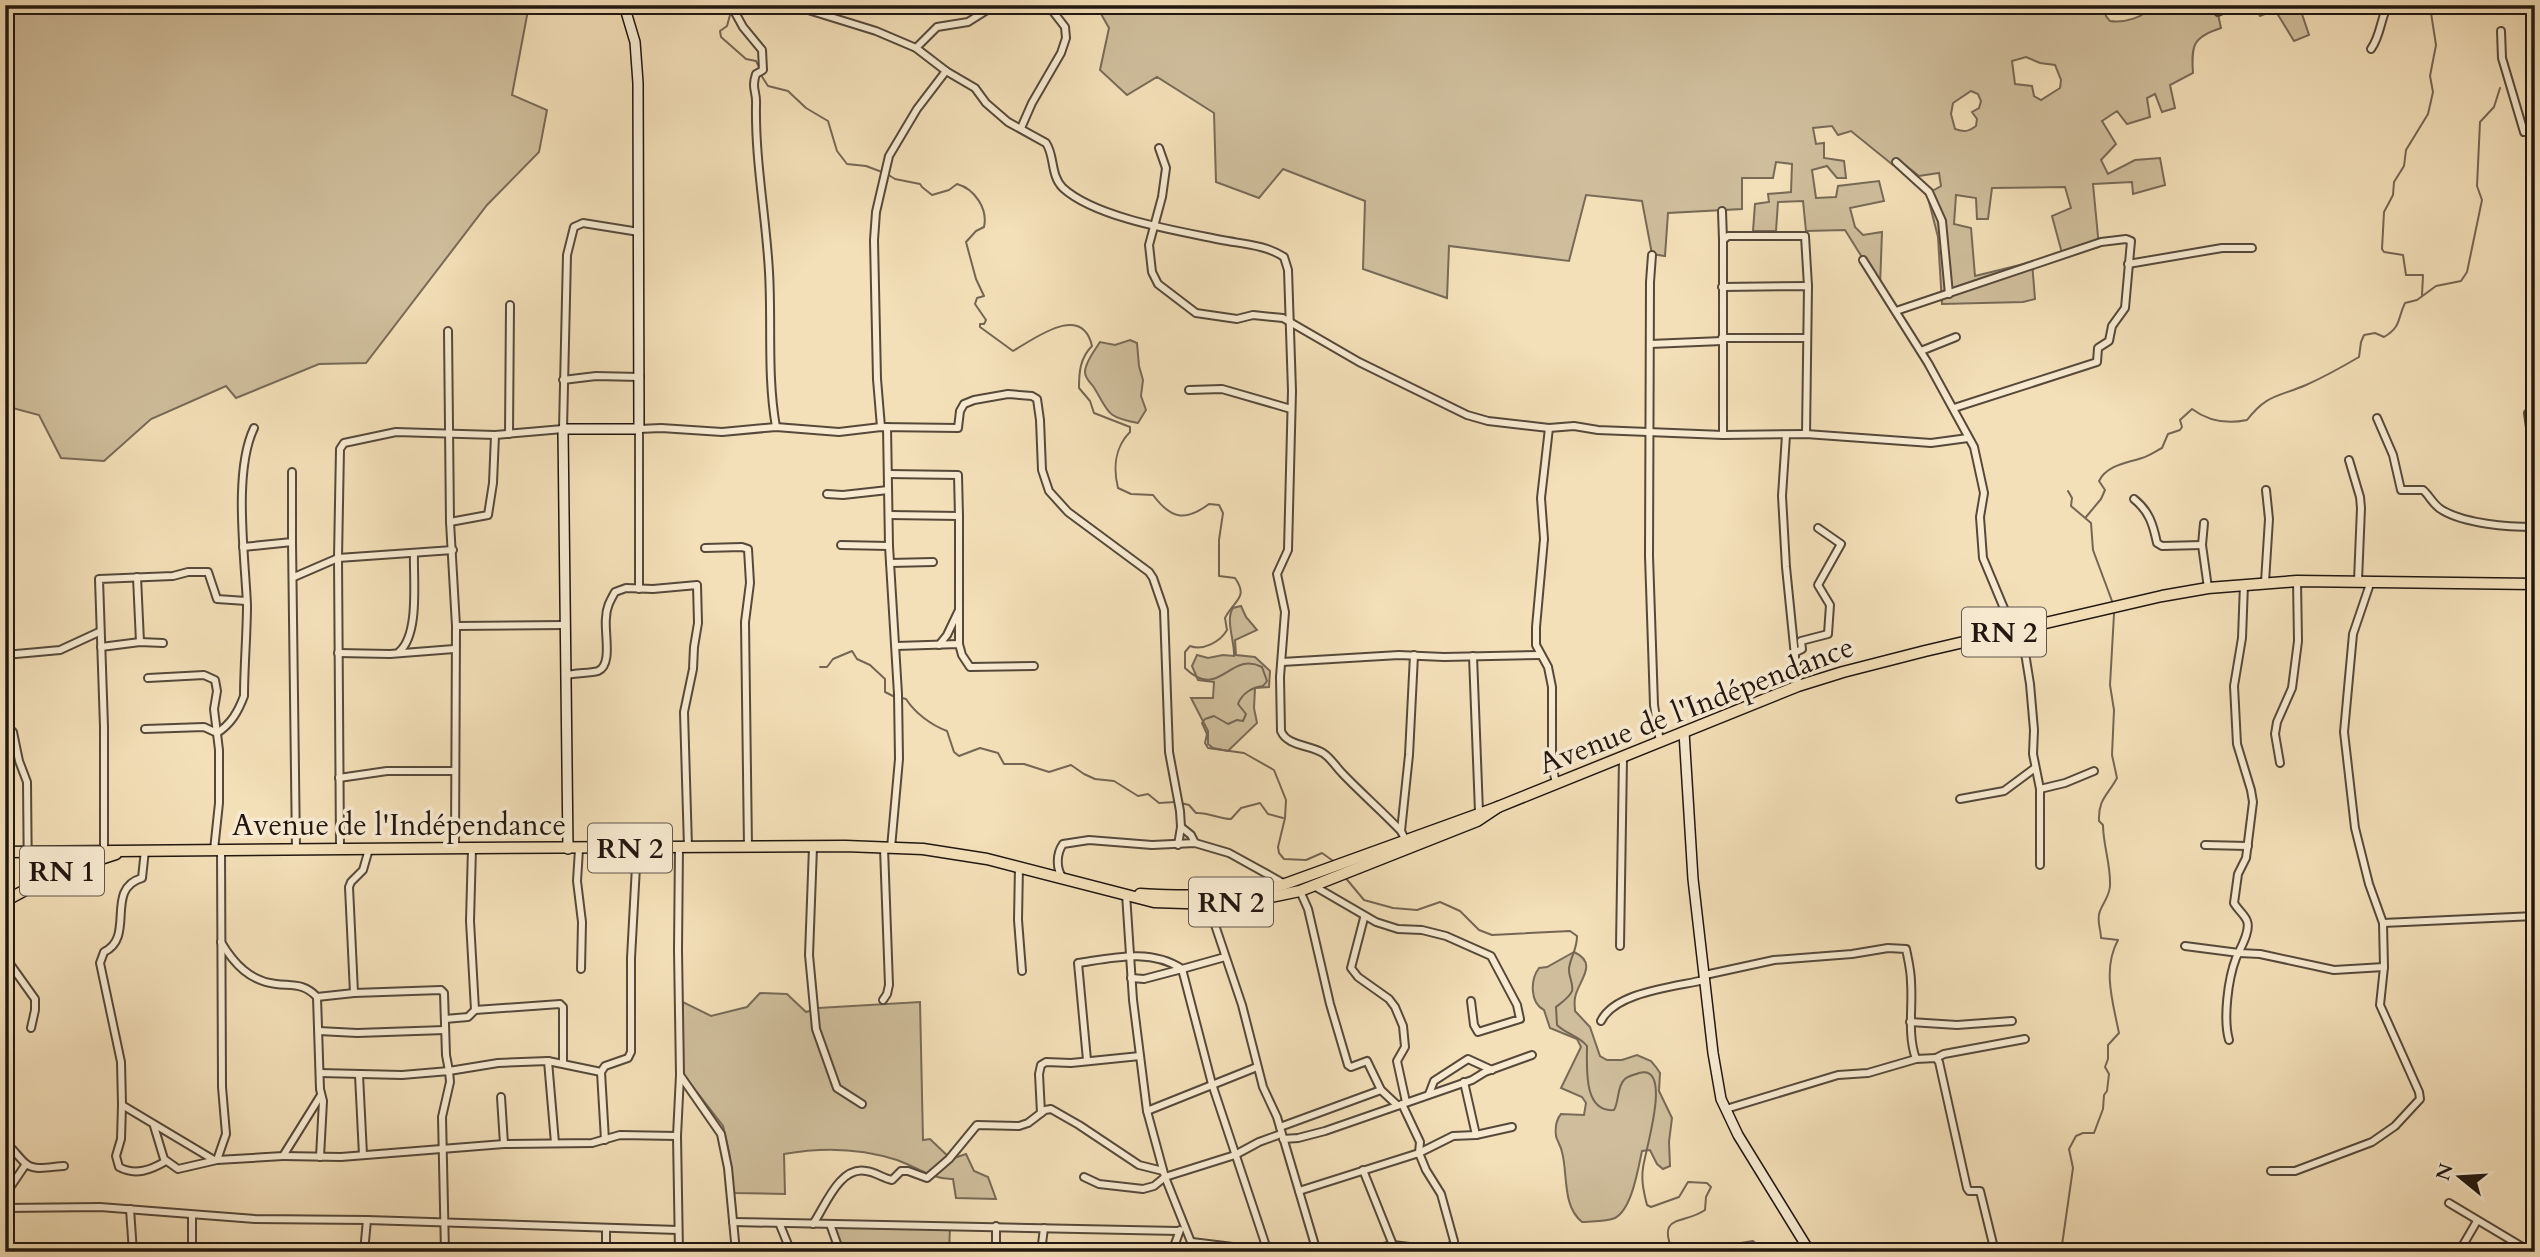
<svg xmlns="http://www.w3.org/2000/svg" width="2540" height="1257" font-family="Cardo,serif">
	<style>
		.green { fill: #cfbd9b; stroke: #786a56; stroke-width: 2; fill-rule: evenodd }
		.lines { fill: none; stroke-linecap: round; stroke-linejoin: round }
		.stream { stroke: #756653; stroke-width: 2 }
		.street-casing { stroke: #56493a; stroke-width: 10 }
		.secondary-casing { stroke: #221710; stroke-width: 12 }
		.primary-casing { stroke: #221710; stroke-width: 13 }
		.street { stroke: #f7ead1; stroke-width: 6 }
		.secondary { stroke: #f7ead1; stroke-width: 9 }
		.primary { stroke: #f3dfb8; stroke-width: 10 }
		.labels { text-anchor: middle; stroke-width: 7; stroke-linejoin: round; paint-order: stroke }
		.shield { fill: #f7ead1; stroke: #62564a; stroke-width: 2 }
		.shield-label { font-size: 28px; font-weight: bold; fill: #221710 }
		.street-label { font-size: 30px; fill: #221710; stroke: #f7ead1 }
	</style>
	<rect width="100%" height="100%" fill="#f3dfb8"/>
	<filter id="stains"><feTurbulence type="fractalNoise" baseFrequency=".00286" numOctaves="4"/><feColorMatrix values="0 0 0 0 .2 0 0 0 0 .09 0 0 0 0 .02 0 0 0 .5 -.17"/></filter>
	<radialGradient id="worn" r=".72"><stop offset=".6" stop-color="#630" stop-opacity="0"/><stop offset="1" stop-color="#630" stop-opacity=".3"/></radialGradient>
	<g class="green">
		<polygon points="5,5 529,5 512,95 547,110 539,152 487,205 366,363 319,364 236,398 226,386 151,419 104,461 61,458 39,415 5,406"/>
		<path d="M1096,5H2103L2106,16L2110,21C2123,23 2146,18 2151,5H2216L2221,28C2193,37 2191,45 2193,73L2170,85L2175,108L2162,112L2155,94L2147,98L2150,117L2127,124L2117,111L2102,121L2116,144L2101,160L2108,174L2135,160L2160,158L2165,185L2133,194L2132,182L2093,184L2099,247L2063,257L2052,216L2071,208L2065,187L1992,188L1988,219H1977L1976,198L1956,195L1954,224L1971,228L1975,276L2032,262L2035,299L2023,302L1942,304L1938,237L1927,194L1941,186L1939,173L1919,176L1905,165H1893L1851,131L1838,135L1832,126L1813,128L1816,144L1824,143V158L1844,161L1846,178H1837L1827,166L1812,170L1816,198L1836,197L1838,186L1879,181L1884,201L1850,208L1855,227L1863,235L1882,232L1880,286L1845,230L1806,231L1803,201L1778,202L1776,231H1753L1755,204L1769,202L1768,194L1791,192L1792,164L1776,162L1773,178H1742V209L1668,213L1665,256L1652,254L1642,201L1586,195L1569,261L1449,246L1447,298L1363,269L1365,201L1283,169L1259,198L1216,182L1214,113L1157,77L1127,95L1100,70L1109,28ZM2026,57L2040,63L2055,65L2061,80L2060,88L2041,100L2034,96L2032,86L2015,84L2012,61ZM1971,91L1978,94L1981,101L1979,108L1972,112L1977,119L1976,126C1968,132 1964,132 1955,129L1951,114L1953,103Z"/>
		<polygon points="2254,5 2299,5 2309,35 2294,41 2275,10 2260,16"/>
		<path d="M1130,340L1137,343L1139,366L1143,380L1141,396L1146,410L1138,423C1104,417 1109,411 1093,386C1089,381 1085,378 1085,372C1085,362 1095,350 1100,342L1115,345Z"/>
		<path d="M1241,606L1246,617L1257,630L1235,640L1236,655L1255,657L1270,671L1269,687L1255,688L1254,708L1257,723L1228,751L1213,748L1208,744V731L1191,698H1213L1214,682L1198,680L1192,666L1197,655L1208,658L1223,655L1234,656C1235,642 1225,620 1233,608Z"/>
		<path d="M1574,952C1600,964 1577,982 1575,998C1574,1003 1575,1007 1575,1011L1590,1027L1600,1056L1607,1060H1622L1637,1055L1651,1061L1656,1067L1660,1073L1659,1091L1672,1118L1669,1142L1670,1166L1663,1169L1657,1164L1650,1150L1642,1151C1638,1169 1632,1209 1615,1218C1606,1222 1592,1221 1582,1222C1562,1206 1568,1174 1562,1152C1561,1146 1557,1141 1556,1136C1555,1128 1556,1120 1561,1114L1584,1115L1586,1103L1582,1097L1561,1088L1581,1047L1577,1039L1550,1028L1544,1010C1530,1003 1530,980 1539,968L1547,967Z"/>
		<path d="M760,993L787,994L806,1012L818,1008L920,1002L923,1140L930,1139L951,1159L966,1154L974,1171L988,1177L996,1199L956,1198L953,1179C933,1180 917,1167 897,1160C860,1148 822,1147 784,1154L785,1194L734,1193L729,1152L723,1126L683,1074V1002L711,1016L747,1007Z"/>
		<polygon points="835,1228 950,1228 949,1252 843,1252"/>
	</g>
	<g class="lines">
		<g class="stream">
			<polyline points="724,5 730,15 727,26 720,31 721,37 746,59 756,61 760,69"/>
			<polyline points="761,75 768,86 788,91 806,108 828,121 837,151 847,164 866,166 882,172"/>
			<path d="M887,174L895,179L920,184L922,187L932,195L949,190L957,184C975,189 988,209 984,227L976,231L966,242L976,279L984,296L977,298L975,304L986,320L984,324H980V327L1013,351C1034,339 1082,302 1092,346C1080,358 1079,372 1079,388L1090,401L1094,413L1130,427V432C1115,447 1113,468 1118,488L1131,494L1153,495C1171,519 1185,522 1209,504L1219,505L1223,513L1219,540V576L1235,578C1249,598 1234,600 1225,618L1227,630C1220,642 1203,651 1190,646L1185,652V668C1220,702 1229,650 1262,667L1267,681L1263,686C1253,687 1242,693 1238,704L1246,714L1243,721L1237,720L1228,724L1214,716L1205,719L1202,723L1207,734L1205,743L1208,748L1244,753L1274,770L1286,800L1285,818L1278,847L1279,853L1284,859L1306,860L1322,853L1336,863"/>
			<polyline points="2422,295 2423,275 2406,275 2403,255 2384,252 2382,249 2384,212 2393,195 2394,182 2404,166 2406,150 2428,114 2433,92 2430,76 2436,45 2431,13 2433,5"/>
			<polyline points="2068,491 2072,498 2071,506 2091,523 2093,550 2112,601"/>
			<path d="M2086,517L2101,499L2105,490L2099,481C2107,465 2127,463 2142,458C2149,456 2156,451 2162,448L2168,434L2180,430L2182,427L2180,420L2192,409C2208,421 2228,424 2247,420C2267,394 2278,397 2306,385C2324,377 2342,367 2359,357L2361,342L2364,335L2375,333L2384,337C2402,326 2397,319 2405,303L2417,300L2436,286L2461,281L2467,272L2482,200L2477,186L2480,122L2494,107L2500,88"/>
			<polyline points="820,667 827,667 833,659 852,651 857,659 870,665 885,679 885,692 895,697"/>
			<path d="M902,698L906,699C915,713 931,725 947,731L954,752L959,756L980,748L998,753L1004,764H1024L1049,772L1071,765L1084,774L1095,779L1114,781L1138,796L1148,794L1159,803L1175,802"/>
			<path d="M1181,803L1189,805L1196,813C1208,812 1219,819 1231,819L1241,808L1260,803L1268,814L1283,818"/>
			<path d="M1344,876L1364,900L1393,908L1417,910L1440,902L1460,911L1479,930L1492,935L1570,931L1577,936C1577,950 1571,955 1569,968C1568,976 1574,984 1572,991C1570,997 1561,1003 1556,1007L1557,1025C1566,1034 1579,1036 1587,1046C1587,1067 1583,1113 1614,1110C1619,1102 1617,1087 1624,1080C1627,1076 1634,1075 1639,1073C1674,1063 1644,1154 1643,1168C1641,1181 1644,1193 1647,1205L1651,1207L1679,1197L1688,1182L1707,1183L1711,1187L1706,1197L1705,1210C1684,1225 1656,1213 1673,1252"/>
			<polyline points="1736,1252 1741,1243 1753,1241 1764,1252"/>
			<path d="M2061,1252L2073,1168L2069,1149L2076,1136L2083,1133H2094L2103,1109L2104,1095L2107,1091L2109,1074L2105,1067L2108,1059V1045L2119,1033C2113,1003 2102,969 2118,940L2101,938C2101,929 2096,920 2100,911C2104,901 2109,897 2110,886C2111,865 2103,845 2103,825L2099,821C2098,799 2108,795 2117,778L2112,755L2114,710L2110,685L2114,614"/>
		</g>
		<g class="street-casing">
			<g id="street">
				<path d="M731,5L743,27L762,50L763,70L756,74C751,89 757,91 756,105C755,161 766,216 769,272C772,324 767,376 776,427"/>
				<path d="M792,5L876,31L916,48L946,71L975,88L986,103L1008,122L1046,143C1055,156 1050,175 1063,188C1096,218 1178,231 1222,240C1243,244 1266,245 1284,257L1288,270L1292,391L1288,550L1277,574L1285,612L1280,677L1281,731C1287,746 1310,745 1323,753C1331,758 1335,766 1342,773C1361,793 1382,811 1401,831"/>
				<polyline points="2218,12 2234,5"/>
				<polyline points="2501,31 2502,58 2524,132 2535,130"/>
				<polyline points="916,48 937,27 968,22 995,5"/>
				<path d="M2371,49C2381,35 2380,20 2388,5"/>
				<polyline points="1021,128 1032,103 1061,53 1066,38 1065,27 1048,5"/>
				<polyline points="1159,148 1166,168 1162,197 1149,245 1152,272 1158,284 1196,313 1237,319 1253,315 1283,318 1359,362 1467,415 1488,421 1549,428 1574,426 1598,430 1723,435 1806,434 1931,443 1968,438"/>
				<polyline points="1896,162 1929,192 1942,221 1949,294"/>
				<polyline points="1722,211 1723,240"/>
				<polyline points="1652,255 1650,282 1649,556 1654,705 1660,742"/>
				<polyline points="1863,260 1928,363 1974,447 1984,493 1980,517 1983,558 2013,630"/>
				<polyline points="2128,264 2222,248 2252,248"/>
				<polyline points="1722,287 1808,286 1806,434"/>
				<polyline points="1896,311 2101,242 2126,239 2131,241 2125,308 2112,326 2109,341 2098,348 2097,362 1954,408"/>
				<polyline points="448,331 450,522 456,626 455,848"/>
				<polyline points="1722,338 1806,338"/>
				<polyline points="1650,344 1722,341"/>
				<polyline points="1921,351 1956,337"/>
				<polyline points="563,380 596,376 640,377"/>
				<polyline points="1189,390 1222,389 1291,409"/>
				<polyline points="2535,409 2528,413 2535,464"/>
				<path d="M2377,418L2393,455L2401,490H2423C2430,496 2433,505 2442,510C2465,524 2508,527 2535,527"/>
				<polyline points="881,427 877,379 874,240 876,212 889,156 917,109 946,71"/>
				<polyline points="887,427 889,546 898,694 899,759 891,848"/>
				<polyline points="1549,428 1541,498 1544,539 1536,627 1536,645 1548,667 1552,687 1552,765 1556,783"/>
				<polyline points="509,434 510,305"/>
				<polyline points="1723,435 1723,240 1728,236 1805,236 1808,286"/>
				<polyline points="1786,435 1782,496 1786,567 1798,686"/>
				<polyline points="2349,460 2360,497 2361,508 2358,581"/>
				<polyline points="888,474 958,475 959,516 890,515"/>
				<polyline points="827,494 843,495 888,490"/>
				<path d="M2134,499C2149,511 2153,524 2157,543L2162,546L2202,545"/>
				<polyline points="959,516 959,644"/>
				<polyline points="450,522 488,515 493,483 495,435"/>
				<polyline points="2204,523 2202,545 2208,588"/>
				<polyline points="292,542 296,849"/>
				<polyline points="841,545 889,546"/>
				<polyline points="243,547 292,542 292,472"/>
				<polyline points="705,548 742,547 748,549 750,583 745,622 748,848"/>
				<polyline points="890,563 933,562"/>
				<polyline points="137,577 140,642"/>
				<polyline points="294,577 338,558 453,550"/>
				<polyline points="2265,582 2269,519 2266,490"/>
				<polyline points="639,589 639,429 661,428 722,432 776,427 839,432 881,427 958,428 960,411 964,404 974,400 1008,394 1032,396 1037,399 1040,420 1042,470 1049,491 1068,512 1149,572 1153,578 1164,610 1169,752 1180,811 1181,827 1178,845"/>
				<polyline points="456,626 564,625"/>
				<polyline points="2021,628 2030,684 2034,730 2033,754 2040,789 2040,865"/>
				<polyline points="939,645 947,635 958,612"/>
				<polyline points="896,646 959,644 962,655 970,667 1034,666"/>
				<polyline points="101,647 140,642 163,643"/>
				<path d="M399,652C420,634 413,579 414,553"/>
				<polyline points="338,653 390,654 454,649"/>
				<polyline points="1794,653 1802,649 1801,641 1828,634 1830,605 1818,585 1841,544 1818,528"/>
				<polyline points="5,655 60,650 99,632"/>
				<polyline points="1473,656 1479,812"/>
				<polyline points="1282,662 1399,655 1444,657 1541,655"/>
				<path d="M565,676C575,672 588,674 598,671C613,665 604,632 606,618C606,608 610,601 615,592L626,588L653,589L697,585L698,623L694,647L693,669L684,712L688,847"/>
				<polyline points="148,678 204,675 215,680 217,691 214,709 219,750 219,803 214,850"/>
				<polyline points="5,724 13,732 19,761 27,782 28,887"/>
				<path d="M145,729L204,727L217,733C231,724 238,712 244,696C244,667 247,633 247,605C245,556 233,472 254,428"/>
				<polyline points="2280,763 2275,734 2277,722 2292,688 2298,641 2297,581"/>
				<polyline points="339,778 387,771 454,771"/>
				<polyline points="2040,789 2065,783 2094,771"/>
				<polyline points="1960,799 2004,791 2035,768"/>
				<polyline points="1181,827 1191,835 1195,843"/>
				<polyline points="1405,839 1401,831 1409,755 1414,655"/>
				<polyline points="2205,845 2248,846"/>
				<polyline points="813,847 809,955 816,1029 837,1088 862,1104"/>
				<polyline points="340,848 338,558 340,449 344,443 396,432 495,435 563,429 567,255 574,227 583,223 639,232"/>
				<polyline points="579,849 577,881 582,922 581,969"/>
				<path d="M145,850L142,878C104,889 136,937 104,952L100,963L121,1062L122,1105L214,1160"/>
				<polyline points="104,851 104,727 99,579 173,576 188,572 208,572 217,599 246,601"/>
				<polyline points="1019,866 1018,920 1022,971"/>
				<path d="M1063,878C1056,869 1056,854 1063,844L1089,840L1152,845L1195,843L1229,853L1285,884"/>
				<polyline points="1314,886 1376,922 1398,929 1422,930 1446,936 1491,956 1517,1005 1520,1019 1478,1032 1474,1025 1471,1001"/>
				<polyline points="1300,891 1308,909 1330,1004 1348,1065 1351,1067 1367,1061 1381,1090 1397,1105"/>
				<polyline points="1126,894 1133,1000 1147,1111 1165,1177 1195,1252"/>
				<polyline points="1215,904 1214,922 1242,1005 1263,1087 1277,1117 1317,1252"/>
				<polyline points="1364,918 1351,968 1358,977 1389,999 1395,1007 1403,1026 1405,1047 1397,1061 1406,1102"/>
				<polyline points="2383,923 2535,916"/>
				<path d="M221,942C234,964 250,981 276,984C293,986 304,983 317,997L320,1089L323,1101L320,1157"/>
				<polyline points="1620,946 1623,758"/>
				<polyline points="2185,946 2239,953 2260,954 2334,970 2384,967"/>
				<polyline points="5,957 35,999 35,1010 31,1028"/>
				<path d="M1705,975L1774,960L1852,954L1888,948L1906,949C1908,959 1911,971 1911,982C1913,1007 1907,1034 1916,1059L1936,1058L1939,1062L1967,1188L1969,1191H1980L1995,1252"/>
				<polyline points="1131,978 1144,979 1182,969 1212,1084 1266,1246"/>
				<polyline points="354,993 349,887 351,882 363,870 369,849"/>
				<polyline points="317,997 354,993 441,990 444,993 446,1055 449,1071 498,1063 548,1061 601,1072"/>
				<polyline points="883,1000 887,994 889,985 884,848"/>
				<polyline points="475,1010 560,1004 563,1007 563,1063"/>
				<polyline points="445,1019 468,1017 475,1010 470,921 472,848"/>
				<path d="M1601,1021C1615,992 1674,987 1704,980"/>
				<polyline points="1910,1022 1957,1025 2012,1021"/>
				<polyline points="319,1031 357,1033 445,1030"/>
				<path d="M2229,1040C2223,1019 2228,979 2236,958C2240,949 2251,931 2247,921C2245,915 2238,910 2234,903L2238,874L2246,858L2253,802L2251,790L2237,744L2234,686L2242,638L2244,584"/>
				<polyline points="1936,1058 1944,1054 2025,1039"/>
				<path d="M1087,1060L1078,963C1112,958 1151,948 1182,969L1225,957"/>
				<polyline points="548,1061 555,1143"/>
				<polyline points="320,1073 402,1075 449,1071 450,1082 442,1117 445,1252"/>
				<polyline points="359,1075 363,1155"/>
				<polyline points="680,1075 721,1134 728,1168 736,1252"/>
				<polyline points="1464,1082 1476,1135"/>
				<polyline points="1429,1094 1434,1081 1468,1059 1492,1070"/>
				<polyline points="501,1097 504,1144"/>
				<polyline points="1402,1104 1420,1142 1419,1153 1426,1170 1441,1194 1454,1241"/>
				<path d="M122,1105L121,1139L116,1156L119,1167C135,1176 151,1170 166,1161"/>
				<polyline points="1726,1109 1838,1075 1868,1073 1916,1059"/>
				<polyline points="1147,1111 1257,1067"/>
				<polyline points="1041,1113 1039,1074 1041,1065 1046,1062 1071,1063 1140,1056"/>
				<polyline points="154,1126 164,1159 178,1169 217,1160 283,1156 321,1095"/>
				<polyline points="1280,1127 1381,1090"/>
				<polyline points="1283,1139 1298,1138 1325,1131 1472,1080 1485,1072 1532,1055"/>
				<polyline points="605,1140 601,1072 605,1066 628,1058 631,1052 631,958 637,848"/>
				<path d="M5,1143C14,1149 18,1157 25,1163C34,1172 53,1166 64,1166"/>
				<polyline points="283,1156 341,1157 504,1144 592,1143 620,1135 677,1136"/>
				<polyline points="217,1160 226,1134 222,1087 221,849"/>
				<polyline points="1363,1170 1393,1245"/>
				<polyline points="2271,1171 2295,1171 2372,1142 2395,1126 2420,1099 2419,1092 2380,1005 2384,967 2383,923 2369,884 2355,828 2344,732 2353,634 2371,581"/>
				<polyline points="1084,1177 1099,1184 1143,1189 1154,1186 1165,1177 1235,1155 1259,1142 1281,1134"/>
				<polyline points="1299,1191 1419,1153 1453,1136 1476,1135 1512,1127"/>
				<polyline points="5,1202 9,1189 26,1164"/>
				<polyline points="2449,1203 2531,1252"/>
				<polyline points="5,1208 100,1207 255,1219 367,1220 678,1230"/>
				<polyline points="130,1209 133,1252"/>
				<polyline points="192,1215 192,1252"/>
				<polyline points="733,1222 1179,1231"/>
				<path d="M813,1224C825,1207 839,1166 866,1171C875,1172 883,1178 892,1180L901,1171H908L927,1178L949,1159L977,1125L1019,1126L1028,1123L1045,1110L1051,1109L1079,1125L1139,1165L1163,1171"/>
				<polyline points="830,1224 840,1252"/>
				<polyline points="780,1225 791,1252"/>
				<polyline points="1192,1242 1241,1248 1299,1247 1316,1250 1370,1250 1393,1245 1451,1252 1452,1245"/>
				<polyline points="364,1252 367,1220"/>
				<polyline points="606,1252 606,1228"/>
				<polyline points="679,1252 677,1136 680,1075 678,950 679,847"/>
				<polyline points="996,1252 996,1226"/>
				<polyline points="1041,1252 1044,1228"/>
				<polyline points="1172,1252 1180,1230"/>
				<polyline points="2459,1252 2477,1221"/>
			</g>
		</g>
		<g class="secondary-casing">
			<g id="secondary">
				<polyline points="1684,732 1693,879 1713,1053 1721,1099 1738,1135 1810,1252"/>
				<polyline points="568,849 563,429 639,429 638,83 635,42 624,5"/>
			</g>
		</g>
		<g class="primary-casing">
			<g id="primary">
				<polyline points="5,852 472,848 845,846 923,849 987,859 1154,902 1215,904 1261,899 1300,891 1477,821 1498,807"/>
				<path d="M1140,894C1190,897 1237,897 1285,884L1498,807L1798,686L1843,672L1925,651L2162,596L2208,588L2297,581L2535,584"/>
				<polyline points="5,901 55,874 116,854"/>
			</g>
		</g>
		<use href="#street" class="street"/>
		<use href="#secondary" class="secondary"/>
		<use href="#primary" class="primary"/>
	</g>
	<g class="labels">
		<g class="shield">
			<rect x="1962" y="607.5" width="84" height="49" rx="5"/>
			<rect x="588" y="823.5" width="84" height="49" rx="5"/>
			<rect x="20" y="846.5" width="84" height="49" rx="5"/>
			<rect x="1189" y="877.5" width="84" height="49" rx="5"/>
		</g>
		<g class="shield-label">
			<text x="2004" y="642">RN 2</text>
			<text x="630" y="858">RN 2</text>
			<text x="62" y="881">RN 1</text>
			<text x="1231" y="912">RN 2</text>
		</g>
		<g class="street-label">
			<text transform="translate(1696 705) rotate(-21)" y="10">Avenue de l'Indépendance</text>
			<text x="399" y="835">Avenue de l'Indépendance</text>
		</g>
	</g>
	<rect width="2540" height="1257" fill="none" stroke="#f3dfb8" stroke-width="28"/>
	<rect x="7" y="7" width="2526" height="1243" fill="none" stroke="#221710" stroke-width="3.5"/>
	<rect x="14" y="14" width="2512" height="1229" fill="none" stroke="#221710" stroke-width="2"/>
	<g transform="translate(2460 1177) rotate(288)" stroke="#f7ead1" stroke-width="5" paint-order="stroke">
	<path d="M0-5L12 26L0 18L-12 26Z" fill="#221710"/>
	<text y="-10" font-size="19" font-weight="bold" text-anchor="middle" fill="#221710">N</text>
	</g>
	<rect width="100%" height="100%" filter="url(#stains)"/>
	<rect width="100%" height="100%" fill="url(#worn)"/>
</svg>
